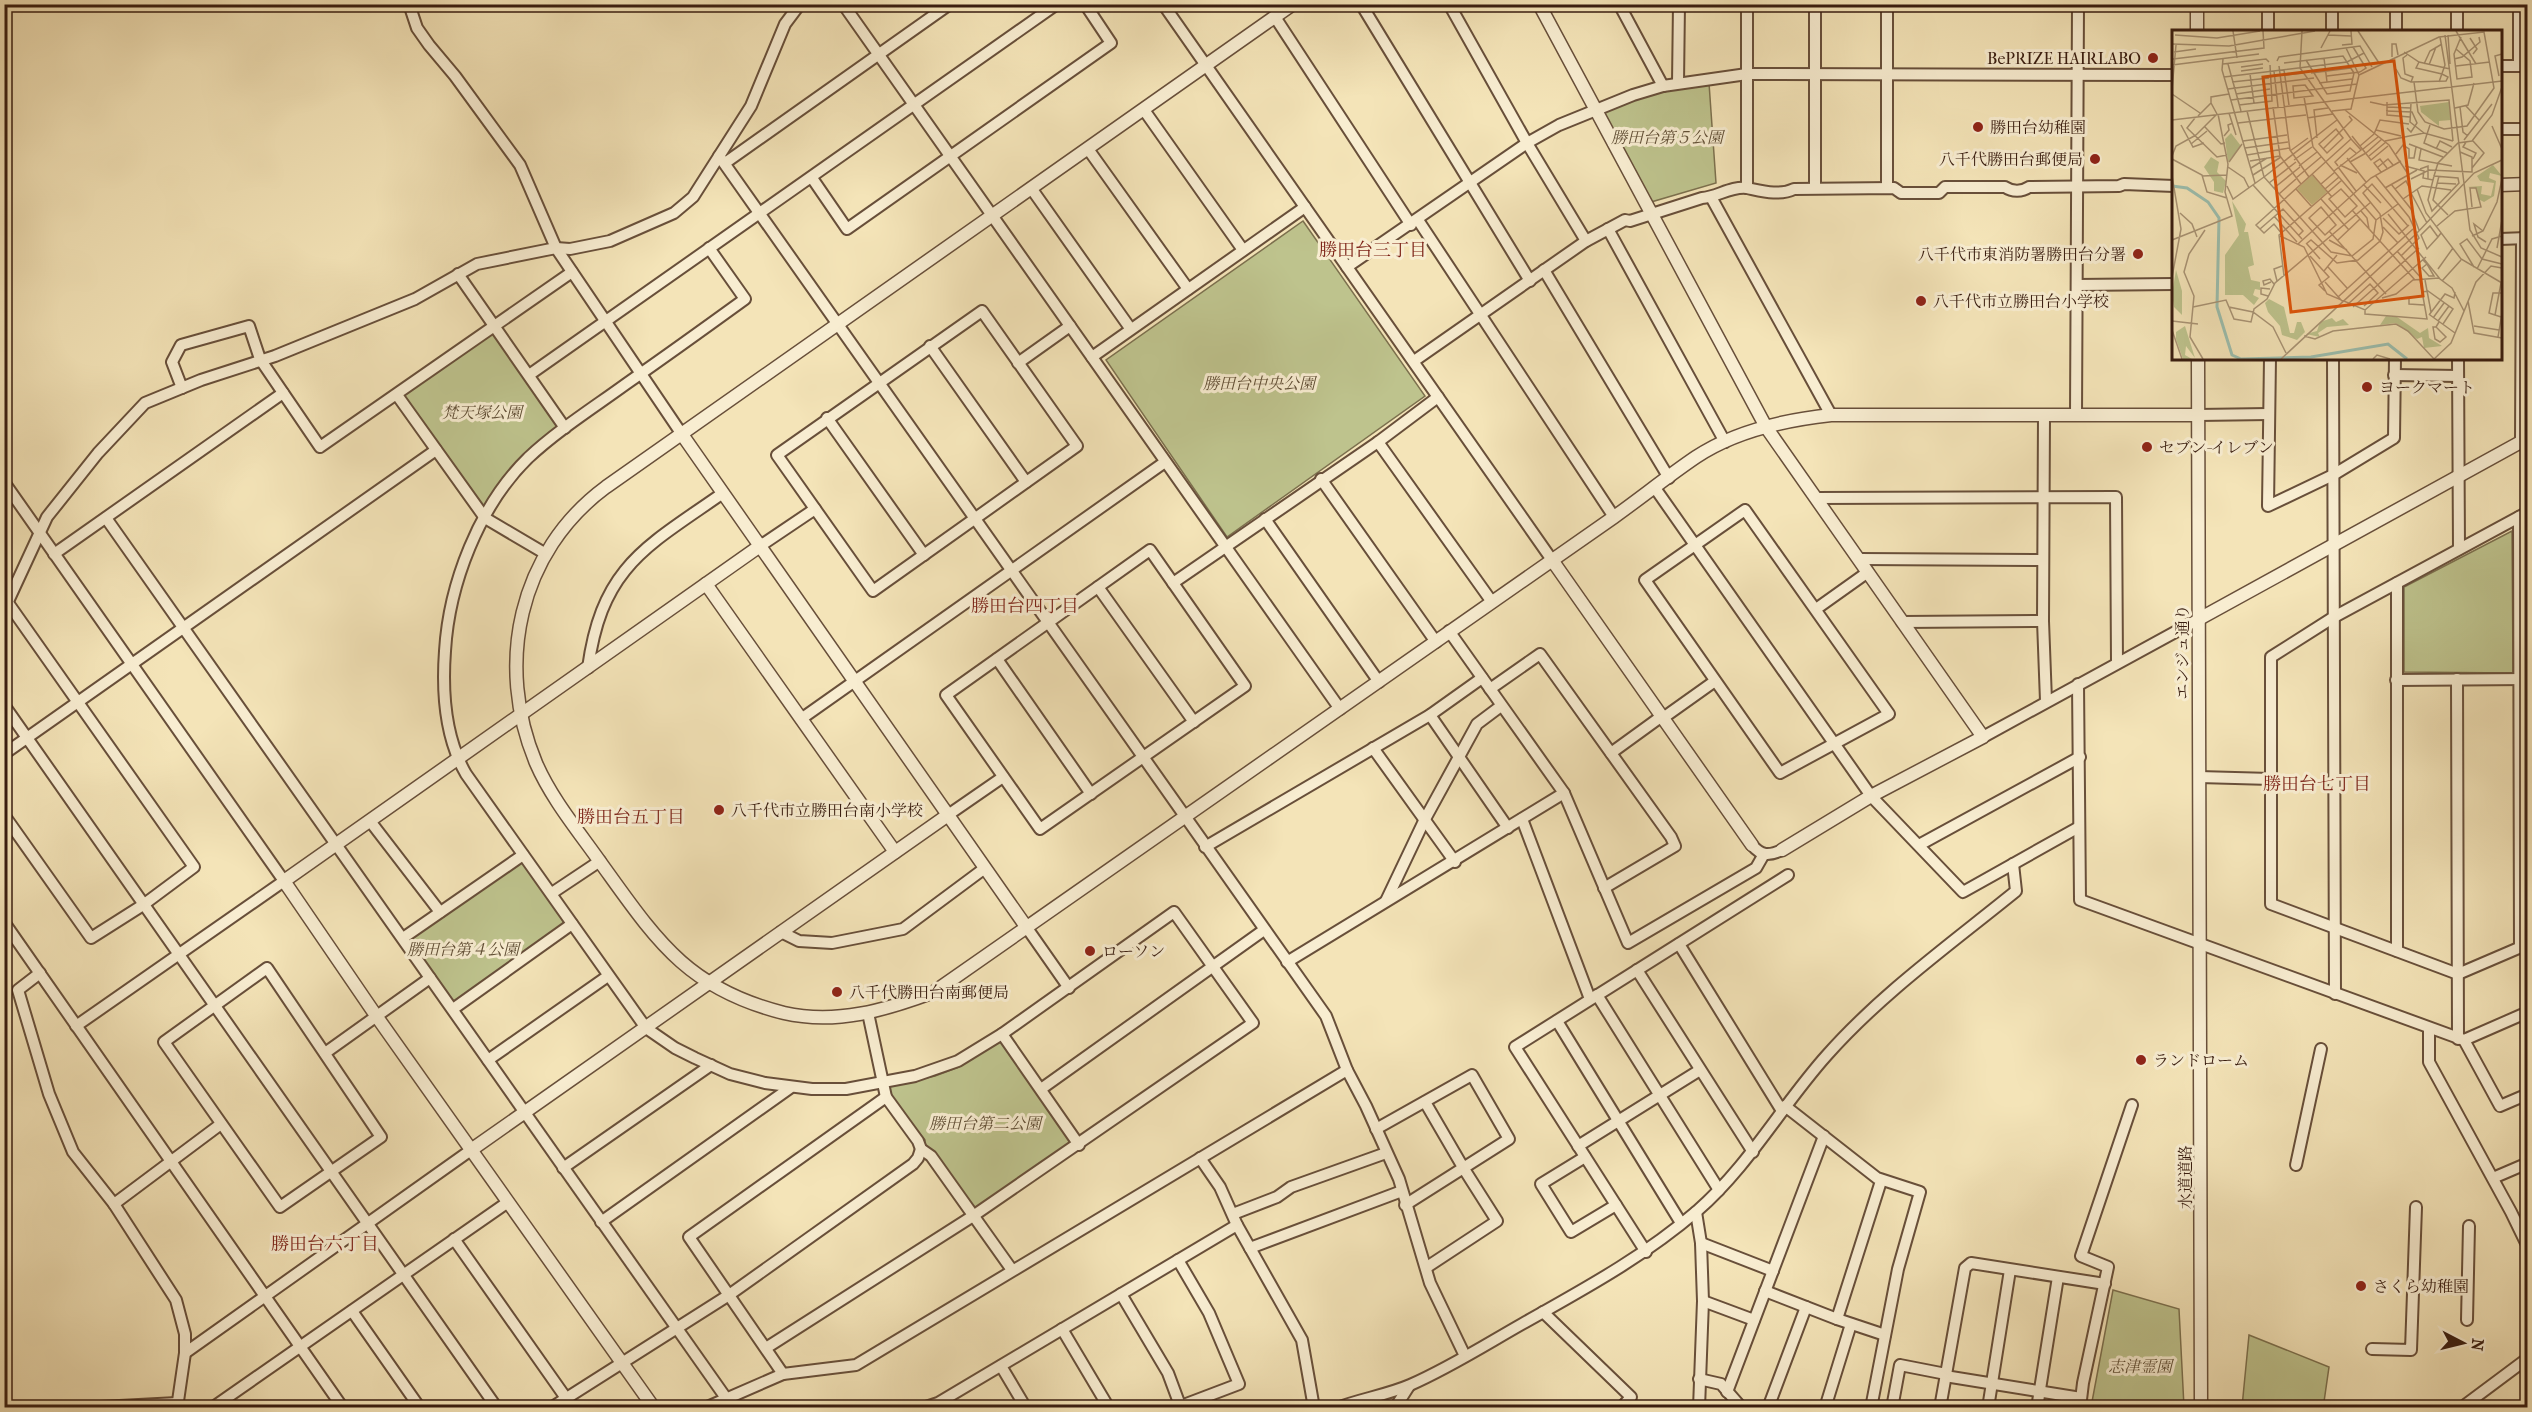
<svg xmlns="http://www.w3.org/2000/svg" width="2532" height="1412" font-family="'IM FELL French Canon','Noto Serif JP',serif">
	<style>
		.green { fill: #bec38d; stroke: #7c704e; stroke-width: 1.5 }
		.lines { fill: none; stroke-linecap: round; stroke-linejoin: round }
		.minor-casing { stroke: #684f3a; stroke-width: 14 }
		.tertiary-casing { stroke: #684f3a; stroke-width: 15 }
		.minor { stroke: #f8edd1; stroke-width: 10 }
		.tertiary { stroke: #f8edd1; stroke-width: 12 }
		.poi-dot { fill: #8f2418; stroke: #f8edd1; stroke-width: 2 }
		.labels { text-anchor: middle; stroke-width: 6; stroke-linejoin: round; paint-order: stroke }
		.poi-label { font-size: 16px; fill: #391d10; stroke: #f8edd1; text-anchor: start }
		.park-label { font-size: 16px; font-style: italic; fill: #614f36; stroke: #f8edd1 }
		.street-label { font-size: 16px; fill: #391d10; stroke: #f8edd1 }
		.neighbourhood-label { font-size: 18px; fill: #7a1f14; stroke: #f8edd1 }
		.inset-river { fill: none; stroke: #9cbfaf; stroke-width: 3 }
		.inset-road { fill: none; stroke: #a99475; stroke-width: 1.5 }
		.view { fill: #df560c; fill-opacity: 0.15; stroke: #df560c; stroke-width: 3 }
		.inset-edge { fill: none; stroke: #391d10; stroke-width: 3 }
	</style>
	<rect width="100%" height="100%" fill="#f4e4b8"/>
	<filter id="stains"><feTurbulence type="fractalNoise" baseFrequency=".00333" numOctaves="4"/><feColorMatrix values="0 0 0 0 .2 0 0 0 0 .09 0 0 0 0 .02 0 0 0 .5 -.17"/></filter>
	<radialGradient id="worn" r=".72"><stop offset=".6" stop-color="#630" stop-opacity="0"/><stop offset="1" stop-color="#630" stop-opacity=".3"/></radialGradient>
	<g class="green">
		<polygon points="1709,83 1716,183 1651,202 1599,111 1664,88"/>
		<polygon points="1303,221 1425,396 1227,537 1106,360"/>
		<polygon points="494,333 560,428 484,512 403,396"/>
		<polygon points="2512,531 2513,673 2404,672 2404,587"/>
		<polygon points="523,855 572,924 453,1009 403,938"/>
		<polygon points="1001,1039 1072,1144 976,1209 933,1153 924,1148 925,1140 890,1097 889,1086 935,1076 959,1067"/>
		<polygon points="2113,1290 2179,1309 2184,1407 2091,1407"/>
		<polygon points="2249,1335 2329,1367 2324,1402 2335,1404 2335,1407 2242,1407"/>
	</g>
	<g class="lines">
		<g class="minor-casing">
			<g id="minor">
				<polyline points="409,4 417,28 429,45 455,76 520,165 556,248 681,433"/>
				<polyline points="843,4 1340,709"/>
				<polyline points="1163,4 1552,560"/>
				<polyline points="1361,4 1530,281"/>
				<polyline points="1449,4 1527,143 1586,241"/>
				<polyline points="1619,4 1663,86"/>
				<polyline points="1815,4 1815,188"/>
				<polyline points="1887,4 1887,187"/>
				<polyline points="2268,4 2268,32"/>
				<polyline points="2332,4 2332,32"/>
				<polyline points="2396,4 2396,32"/>
				<polyline points="2457,4 2457,32"/>
				<polyline points="2519,4 2519,66"/>
				<polyline points="1275,17 1411,225"/>
				<polyline points="2500,66 2528,66"/>
				<polyline points="1678,83 1679,4"/>
				<polyline points="1144,110 1243,250"/>
				<polyline points="2500,129 2528,129"/>
				<polyline points="1088,149 1188,289"/>
				<polyline points="719,156 1326,1016 1347,1070 1366,1106 1399,1179 1430,1283 1465,1356"/>
				<polyline points="725,163 950,4"/>
				<polyline points="812,178 847,229 1111,43 1085,4"/>
				<polyline points="1031,188 1130,328"/>
				<polyline points="1747,188 1747,4"/>
				<polyline points="1711,197 1831,415"/>
				<polyline points="1418,220 1614,517"/>
				<polyline points="1608,229 1725,442"/>
				<polyline points="2500,239 2527,238"/>
				<path d="M709,248L745,299C705,328 666,356 626,384C593,408 558,430 528,458C479,506 449,584 445,651C442,692 445,738 466,774L646,1028L675,1048L695,1058L730,1074L765,1083L812,1089H846L915,1076L958,1061L1002,1034L1174,912L1253,1023L973,1216L766,1348"/>
				<polyline points="1347,267 1527,143 1559,125 1633,95 1663,86 1747,74 2174,75"/>
				<polyline points="1544,270 1669,478"/>
				<polyline points="458,274 565,428"/>
				<polyline points="2077,285 2174,284"/>
				<polygon points="982,311 1077,446 873,591 777,455"/>
				<polyline points="930,346 1026,482"/>
				<polyline points="1092,357 1305,207"/>
				<polyline points="2270,358 2268,506 2333,475 2394,438 2395,358"/>
				<polyline points="2333,358 2335,994"/>
				<polyline points="2458,358 2459,549"/>
				<path d="M1414,361L1586,241L1625,220L1630,221L1702,198C1717,197 1731,186 1747,188C1762,191 1780,196 1794,189L1894,188L1901,193H1939L1945,187H2005C2012,192 2022,192 2029,187L2119,186L2124,184L2174,186"/>
				<polyline points="1018,363 1070,326"/>
				<polyline points="529,375 1057,4"/>
				<polyline points="2394,375 2458,376"/>
				<polyline points="182,388 172,362 181,345 249,326 260,359 320,447 572,272"/>
				<polyline points="397,395 485,518 546,554"/>
				<polyline points="2044,415 2043,621 2046,701"/>
				<polyline points="2076,415 2078,4"/>
				<polyline points="2198,415 2269,414"/>
				<polyline points="827,418 924,555"/>
				<polyline points="2521,441 2522,238"/>
				<polyline points="1378,442 1492,602"/>
				<polyline points="1321,479 1436,642"/>
				<polyline points="4,482 284,881 76,1026"/>
				<polyline points="1655,488 1871,796 1963,892 2079,827"/>
				<polyline points="1816,498 2116,497 2117,663"/>
				<polygon points="1745,510 1889,714 1780,773 1645,580"/>
				<polyline points="2528,512 2334,617 2271,657 2271,904 2458,974 2528,944"/>
				<polyline points="2519,517 2520,947"/>
				<polyline points="106,518 726,1398"/>
				<polyline points="1265,519 1379,682"/>
				<polyline points="760,546 815,509"/>
				<polygon points="1150,550 1245,686 1040,829 946,695"/>
				<polyline points="54,554 283,393"/>
				<polyline points="1859,559 2043,560"/>
				<polyline points="1173,583 1378,442 1438,397"/>
				<polyline points="2397,583 2397,951"/>
				<polyline points="1098,587 1194,722"/>
				<polyline points="1816,609 1868,572"/>
				<polyline points="4,610 47,517 98,453 145,403 201,380 275,356 415,299 477,264 556,248 570,249 610,241 674,213 693,197 751,106 785,24 800,4"/>
				<polyline points="1902,622 2043,621"/>
				<polyline points="1449,631 1564,793 1628,943 1756,868 1764,854"/>
				<polyline points="997,659 1091,794"/>
				<path d="M588,668C602,566 646,547 723,493"/>
				<polyline points="2457,679 2458,1039"/>
				<polyline points="2396,680 2528,679"/>
				<polyline points="2078,684 2080,900 2464,1040 2528,1012"/>
				<polyline points="1490,689 1540,654 1671,837 1675,846 1604,888"/>
				<polyline points="4,705 497,1408"/>
				<polyline points="1430,715 1508,828"/>
				<polyline points="1663,718 1715,681"/>
				<polyline points="801,719 1165,462"/>
				<polyline points="1983,737 2199,619"/>
				<polyline points="1373,748 1455,862"/>
				<polyline points="1611,753 1662,716"/>
				<polyline points="4,754 436,450"/>
				<polyline points="2199,777 2271,779"/>
				<polyline points="4,815 91,938 143,905 194,867 8,603"/>
				<polyline points="948,815 1003,777"/>
				<polyline points="1522,819 1590,999"/>
				<polyline points="370,821 440,912"/>
				<path d="M1752,845C1761,856 1769,856 1782,850"/>
				<polyline points="1919,845 2080,757"/>
				<polyline points="1205,847 1430,715 1482,678"/>
				<polyline points="552,893 600,861"/>
				<polyline points="1386,901 1425,819 1477,724 1501,706"/>
				<polyline points="4,922 343,1408"/>
				<polyline points="1027,928 1069,988"/>
				<polyline points="781,932 799,941 832,943 903,929 985,868"/>
				<polyline points="403,938 523,855"/>
				<polyline points="1679,944 1782,1111"/>
				<polyline points="1287,962 1564,793"/>
				<polygon points="267,968 381,1137 280,1207 164,1042"/>
				<polyline points="1637,970 1753,1152"/>
				<polyline points="40,973 18,990 49,1094 73,1152 114,1204 176,1300 185,1334 185,1353 177,1408"/>
				<polyline points="1597,995 1719,1190"/>
				<polyline points="453,1009 572,924"/>
				<polyline points="868,1013 886,1097 918,1141 921,1149 931,1156 1012,1270"/>
				<polyline points="1557,1021 1681,1223"/>
				<polyline points="2429,1029 2429,1062 2511,1212 2528,1247"/>
				<polyline points="1002,1034 1079,1145"/>
				<polyline points="2464,1040 2500,1106 2528,1094"/>
				<polyline points="325,1053 430,978"/>
				<polyline points="488,1060 608,976"/>
				<polyline points="1041,1089 1264,930"/>
				<polyline points="1425,1102 1464,1169 1497,1221 1427,1267"/>
				<polyline points="1785,1106 1877,1178 1920,1192 1898,1269 1871,1408"/>
				<polyline points="1376,1129 1472,1075 1509,1139 1405,1205"/>
				<polyline points="1578,1146 1700,1070"/>
				<polyline points="1585,1157 1541,1184 1571,1232 1616,1205"/>
				<polyline points="1200,1158 1220,1187 1237,1225 1302,1340 1314,1408"/>
				<polyline points="2296,1165 2321,1049"/>
				<polyline points="563,1168 711,1065"/>
				<polyline points="2493,1178 2528,1163"/>
				<polyline points="114,1204 221,1124"/>
				<polyline points="1696,1212 1701,1243 1703,1301 1699,1408"/>
				<polyline points="1233,1214 1277,1197 1291,1187 1386,1153"/>
				<polyline points="601,1222 790,1088"/>
				<polyline points="454,1239 573,1408"/>
				<polyline points="1701,1243 1773,1271"/>
				<polyline points="1250,1248 1402,1191"/>
				<polyline points="1646,1252 1515,1047 1788,875"/>
				<polyline points="1178,1260 1209,1313 1239,1384 1181,1406"/>
				<polyline points="1765,1291 1837,1319 1885,1335"/>
				<polyline points="1121,1294 1168,1373 1181,1408"/>
				<polyline points="1703,1301 1754,1320"/>
				<polyline points="352,1311 420,1408"/>
				<polyline points="1543,1312 1631,1397 1621,1408"/>
				<polyline points="1837,1319 1881,1181"/>
				<polyline points="2467,1320 2469,1226"/>
				<polyline points="1062,1329 1109,1408"/>
				<polyline points="2372,1349 2411,1350 2416,1207"/>
				<polyline points="185,1353 471,1150"/>
				<polyline points="1001,1366 1026,1408"/>
				<polyline points="783,1374 689,1237 886,1097"/>
				<polyline points="1945,1376 2081,1398"/>
				<polyline points="1699,1379 1721,1384 1742,1408"/>
				<polyline points="1727,1392 1824,1136"/>
				<polyline points="81,1408 177,1403"/>
				<polyline points="212,1408 508,1202"/>
				<polyline points="551,1408 729,1295 913,1164 918,1158 921,1149"/>
				<polyline points="705,1408 783,1374 856,1365 1347,1070"/>
				<polyline points="923,1408 938,1403 1237,1225"/>
				<path d="M1337,1408C1360,1399 1387,1395 1410,1385C1449,1368 1485,1345 1522,1324C1584,1289 1642,1258 1697,1211C1749,1166 1782,1105 1827,1055C1882,993 1952,943 2016,891L2013,864"/>
				<polyline points="1395,1408 1409,1386"/>
				<polyline points="1768,1408 1806,1307"/>
				<polyline points="1825,1408 1851,1324"/>
				<polyline points="1892,1408 1900,1365 1946,1374"/>
				<polyline points="1940,1408 1965,1268 1971,1263 2105,1284"/>
				<polyline points="1988,1408 2010,1270"/>
				<polyline points="2037,1408 2058,1277"/>
				<polyline points="2080,1408 2083,1383 2108,1267 2081,1256 2132,1105"/>
				<polyline points="2461,1408 2528,1358"/>
			</g>
		</g>
		<g class="tertiary-casing">
			<g id="tertiary">
				<path d="M1293,4L606,487C518,552 495,665 536,763C552,800 580,833 603,866C657,941 688,989 784,1013C836,1025 886,1010 934,992L1614,517C1642,497 1668,476 1696,457C1735,431 1785,420 1831,415H2198"/>
				<polyline points="1539,4 1766,427 1983,737 1871,796 1782,850"/>
				<polyline points="2197,4 2197,32"/>
				<polyline points="2500,185 2528,184"/>
				<polyline points="2198,358 2201,1408"/>
				<polyline points="681,433 1027,928"/>
				<polyline points="1552,560 1752,845"/>
				<polyline points="706,584 895,852"/>
				<polyline points="2199,619 2528,438"/>
				<polyline points="471,1150 948,815"/>
				<polyline points="654,1408 377,1017 284,881 760,546"/>
			</g>
		</g>
		<use href="#minor" class="minor"/>
		<use href="#tertiary" class="tertiary"/>
	</g>
	<g class="poi-dot">
		<circle cx="2153" cy="58" r="6"/>
		<circle cx="1978" cy="127" r="6"/>
		<circle cx="2095" cy="159" r="6"/>
		<circle cx="2138" cy="254" r="6"/>
		<circle cx="1921" cy="301" r="6"/>
		<circle cx="2367" cy="387" r="6"/>
		<circle cx="2147" cy="447" r="6"/>
		<circle cx="719" cy="810" r="6"/>
		<circle cx="1090" cy="951" r="6"/>
		<circle cx="837" cy="992" r="6"/>
		<circle cx="2141" cy="1060" r="6"/>
		<circle cx="2361" cy="1286" r="6"/>
	</g>
	<g class="labels">
		<g class="poi-label">
			<text x="2141" y="64" text-anchor="end">BePRIZE HAIRLABO</text>
			<text x="1990" y="133">勝田台幼稚園</text>
			<text x="2083" y="165" text-anchor="end">八千代勝田台郵便局</text>
			<text x="2126" y="260" text-anchor="end">八千代市東消防署勝田台分署</text>
			<text x="1933" y="307">八千代市立勝田台小学校</text>
			<text x="2379" y="393">ヨークマート</text>
			<text x="2159" y="453">セブン-イレブン</text>
			<text x="731" y="816">八千代市立勝田台南小学校</text>
			<text x="1102" y="957">ローソン</text>
			<text x="849" y="998">八千代勝田台南郵便局</text>
			<text x="2153" y="1066">ランドローム</text>
			<text x="2373" y="1292">さくら幼稚園</text>
		</g>
		<g class="park-label">
			<text x="1667" y="143">勝田台第５公園</text>
			<text x="1259" y="389">勝田台中央公園</text>
			<text x="482" y="418">梵天塚公園</text>
			<text x="463" y="955">勝田台第４公園</text>
			<text x="985" y="1129">勝田台第二公園</text>
			<text x="2140" y="1372">志津霊園</text>
		</g>
		<g class="street-label">
			<text transform="translate(2182 652) rotate(-90)" y="6">エンジュ通り</text>
			<text transform="translate(2185 1177) rotate(-90)" y="6">水道道路</text>
		</g>
		<g class="neighbourhood-label">
			<text x="1373" y="256">勝田台三丁目</text>
			<text x="1025" y="612">勝田台四丁目</text>
			<text x="2317" y="790">勝田台七丁目</text>
			<text x="631" y="823">勝田台五丁目</text>
			<text x="325" y="1250">勝田台六丁目</text>
		</g>
	</g>
	<g transform="translate(2172 30)">
		<rect width="330" height="330" fill="#f4e4b8"/>
		<path d="M277,72L279,90L267,91V96L249,82L248,76ZM59,103L69,116L56,132L53,109ZM39,127L47,132L45,142L54,151L51,163L42,161V152L32,137ZM321,135L330,146L318,143L317,148L324,151L322,166L312,172L306,169L305,158L295,157L310,156L309,164L319,166L322,153L308,151L305,146ZM140,145L155,162L140,175L125,159ZM60,171L74,194L72,202H76L82,235L76,237L79,250L88,252V260L83,259L81,265L87,268L82,275L71,265H53V225L67,205ZM4,240L10,261V285L2,277L0,264ZM97,269L112,277L118,303H122L125,292H129L133,302L125,310L110,305L108,296L96,282L93,273ZM214,286L225,287L248,303L256,298L257,308L270,316L252,318L250,307L245,309L224,293L208,295ZM160,288L164,292L171,289L177,295L155,297L146,303L148,307L134,304L145,301L148,292ZM13,296L23,328L14,316L13,325L20,329H11L4,309V302Z" fill="#bec38d"/>
		<path class="inset-river" d="M0,156L15,158L36,172L47,188L45,277L60,325L69,329L139,327L216,314L235,329"/>
		<path class="inset-road" d="M61,1L65,28M186,1L207,33M284,1L304,34M3,5L45,8L88,1M156,5L179,6M273,5L298,200L309,218L330,227M276,5L278,34M298,8L305,19L301,24M0,14L57,16L143,1M170,15L180,14L179,1M181,17L194,38L188,42M149,18L158,1M284,19L298,31L300,47L285,49L282,24L289,7M2,22L24,19M232,22L247,32L278,39M235,25L231,28L233,44L241,47L239,52M220,27V14H224L226,25M152,28L155,52M1,29L92,18L91,1M51,29L50,40L83,153M282,29L290,27L308,12L307,7M105,31L107,27L188,16L200,37M112,33L171,26L182,43L178,61L155,64L134,30M51,34L94,29L97,32M56,34L69,81M252,34L258,21L270,14M0,35L87,24M257,35L264,17M107,36L118,120L137,147M284,36L318,32M69,37L91,34M224,39L229,48L239,52L274,51L276,47L270,44L244,38L247,32M112,40L117,75M69,41L91,38M102,41L106,77M139,43L179,38M78,44L82,73M113,45L132,43M187,45L267,7L312,2L322,58L295,96L272,99L253,92L246,82L242,52M155,46L188,42M327,46L323,26L330,24M52,47L175,32L192,23M60,52L97,48M267,52L273,35L268,7M147,53L180,49M133,55L141,66L122,68L121,56ZM0,59L4,15M56,59L142,48M0,64L28,83M64,64L98,59M59,70L185,54M198,72L212,75L277,70L281,111M215,72V85L238,87M39,73V67L57,64M239,73L238,92L252,103M67,75L100,71L98,35M294,76L307,90M101,77L108,126L129,154M215,77L239,78M288,77L291,102L296,106M283,78L296,75L302,53M173,80L217,115L236,144M75,81L92,147L159,222L180,226L201,209L204,190L141,117L132,67M160,81L179,79L187,45L174,18M214,81L240,82L245,93L239,102L235,98M57,83L64,105M26,86L39,73L45,84M23,88L15,98L45,127L55,125M135,88L161,84M0,90L330,51M66,93L134,85M9,95L21,117L32,113M258,95L252,113L275,123M320,96L330,119M33,97L49,114L53,113M164,99L171,108L155,123L147,114ZM204,100L229,106M202,104L208,90L237,94M24,105L44,85M52,106L57,100L56,95L61,93M180,106L199,130L216,116M145,108L142,80L156,78M292,110L320,74M71,111L115,105M213,111L252,103L281,111M294,112L291,117L304,123L301,129M19,114L35,101M237,114L271,127M188,116L202,104M73,118L116,112M151,119L180,90L177,86M191,119L206,107M249,119L247,130L280,136M264,119L268,111L280,117M118,121L136,108M194,123L210,109M224,124L231,115L237,119V128H242L244,117M75,125L117,118M0,126L4,116L24,105M197,126L214,112M175,128L194,152M0,129L30,145L35,162L55,168M122,130L140,117M78,131L108,126M57,132L70,114M178,132L194,123M168,135L185,143M127,136L145,122M166,136L163,132L178,118L184,123M233,136L252,141L251,148L261,150M56,137L72,148L77,158M166,137L184,161M206,137L216,129L221,135M79,138L95,128M300,138L312,123L301,111M248,139L256,136V149M162,141L189,120L179,109M209,142L202,133L208,129L215,138M140,144L160,167M81,145L109,127M203,145L237,187L247,208L229,226M0,146L9,199L0,247M30,146L55,145M262,146L256,170L260,181L287,153L286,148L262,146L266,133L286,113L300,111L320,85L330,57M267,146L261,170L276,185M92,147L165,90M124,148L149,127M239,149L257,140L300,142V127L288,122M97,153L124,132M265,153L284,154M149,154L163,142M191,154L209,173M219,154L239,179L247,200M81,155L130,209M55,156L61,169L92,147M102,158L128,137M213,158L245,140M124,159L140,177M153,159L167,147M169,159L185,176L173,187L157,169ZM223,159L234,151L237,157M245,159L254,183L289,229L330,253M239,163L255,193M107,164L124,149M149,169L177,200M231,169L250,156L279,160M149,177L164,195L153,205L137,188ZM180,180L243,250M189,181L195,188L197,199M8,183L20,194L25,207M216,184L268,249L280,258L292,281M102,186L125,212M211,188L227,204L237,195M204,190L226,174M265,196L283,181L309,177L304,158H298L300,177M211,197L226,213M88,199L111,179L131,201L127,205M157,201L214,264M311,201L302,194L306,207L314,212M110,204L102,194L92,203L84,195L179,109L128,38L130,1M108,206L132,217L155,264L193,280L254,227M300,206L311,201L325,172L330,149M266,207L258,196L249,205L255,219L266,207L269,203M0,210L60,186L53,162L56,134L46,84M157,210L175,220M166,210L188,189M126,214L199,148L229,131M134,214L139,210L165,233L186,230L208,211L211,202L208,184L191,163L200,154L236,196M135,214L148,229M325,218L330,190M225,221L250,249M138,226L157,247L147,255L153,261M251,230L255,234L262,246H257L250,238L255,234M156,237L175,258M302,237L288,214L295,209L310,229L330,234M266,239L281,218M305,239L320,209L330,206M152,241L165,225M112,246L107,205L170,150M253,250L259,282M105,251L102,239L110,236M270,251L289,230M99,252L92,255L91,251L98,249L102,254M153,252L170,271M329,253L323,285L329,287M250,262L256,261L281,279L271,294M96,266L89,264V258L98,259M166,267L241,199M210,268L224,264L241,250L267,248M237,269V274L252,275M296,271L302,303L330,308M175,275L198,254L206,263L192,276M21,277L54,270L57,277L81,282L101,297L114,323M57,277L62,289L79,292L82,279L95,269L103,253L199,172M181,277L247,218M193,280V284L255,289L248,250M257,285L273,264L282,268L283,262M258,285L283,303M323,285L317,283L321,263H330M261,288L272,273M0,291L26,294M266,291L277,276M302,296L327,300M264,297H261L263,309L268,312L274,307L264,297L267,292M0,300L10,329M132,306L143,309L161,301L224,294L236,301L262,329M326,307L330,283M31,329L18,307L22,266L12,242L17,224L33,200M109,329L244,204L302,143L330,130M201,329L205,325L218,329M262,329L279,313L304,252L319,236L330,238"/>
		<path class="view" d="M222,31L251,266L119,282L91,47Z"/>
		<rect width="330" height="330" class="inset-edge"/>
	</g>
	<rect width="2532" height="1412" fill="none" stroke="#f4e4b8" stroke-width="24"/>
	<rect x="6" y="6" width="2520" height="1400" fill="none" stroke="#391d10" stroke-width="3"/>
	<rect x="12" y="12" width="2508" height="1388" fill="none" stroke="#391d10" stroke-width="1.5"/>
	<g transform="translate(2463 1343) rotate(97)" stroke="#f8edd1" stroke-width="4.5" paint-order="stroke">
	<path d="M0-4.5L10 22L0 15L-10 22Z" fill="#391d10"/>
	<text y="-9" font-size="16" font-weight="bold" text-anchor="middle" fill="#391d10">N</text>
	</g>
	<rect width="100%" height="100%" filter="url(#stains)"/>
	<rect width="100%" height="100%" fill="url(#worn)"/>
</svg>
